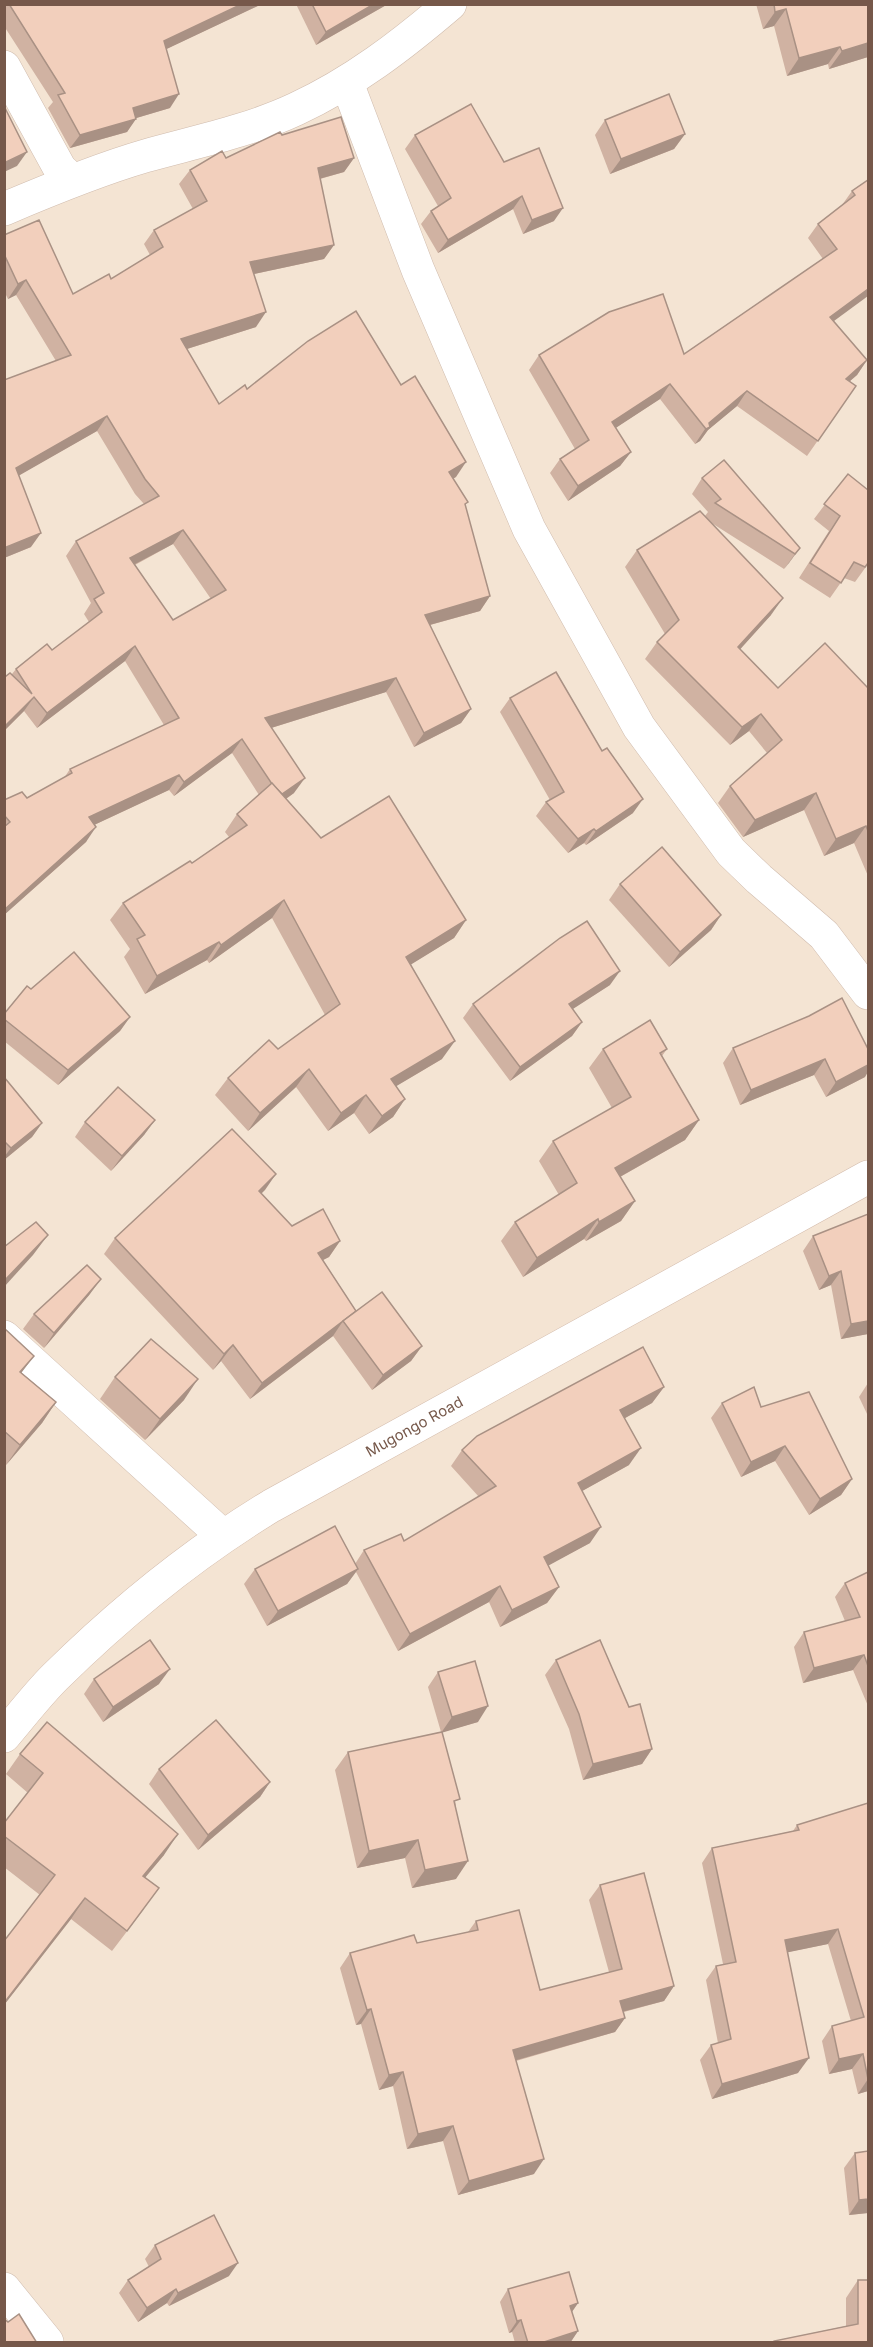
<svg xmlns="http://www.w3.org/2000/svg" width="873" height="2347" font-family="Inter,sans-serif">
	<style>
		.residential { fill: #f4e4d3 }
		.lines { fill: none; stroke-linecap: round; stroke-linejoin: round }
		.street-casing { stroke: #d0bcae; stroke-width: 34 }
		.secondary-casing { stroke: #d3bbab; stroke-width: 34 }
		.street { stroke: #fff; stroke-width: 33 }
		.secondary { stroke: #fff; stroke-width: 33 }
		.wall { fill: #d0b2a2; fill-rule: evenodd }
		.shaded-wall { fill: #a99184 }
		.building { fill: #f2cfbc; stroke: #a99184; stroke-width: 1.5; fill-rule: evenodd }
		.labels { text-anchor: middle; stroke-width: 4.5; stroke-linejoin: round; paint-order: stroke }
		.street-label { font-size: 15px; fill: #76584a; stroke: #fff6eb }
	</style>
	<rect width="100%" height="100%" fill="#fcf2e5"/>
	<rect class="residential" x="5" y="5" width="863" height="2337"/>
	<g class="lines">
		<g class="street-casing">
			<g id="street">
				<polyline points="4,67 60,169 72,180"/>
				<polyline points="347,83 418,270 529,529 639,727 731,852 759,879 824,935 868,993"/>
				<path d="M4,209C51,189 97,170 145,156C195,142 249,131 296,109C354,82 402,45 450,4"/>
				<polyline points="4,1337 223,1536"/>
				<polyline points="4,2289 47,2342"/>
			</g>
		</g>
		<g class="secondary-casing">
			<g id="secondary">
				<path id="s1" d="M4,1736C21,1716 37,1695 55,1677C121,1612 192,1554 271,1506L868,1177"/>
			</g>
		</g>
		<use href="#street" class="street"/>
		<use href="#secondary" class="secondary"/>
	</g>
	<g class="wall">
		<polygon points="4,4 262,4 166,49 170,108 136,118 127,132 70,148 48,108 53,102 4,26"/>
		<polygon points="296,4 388,4 316,45"/>
		<polygon points="756,4 868,4 868,57 829,69 828,64 787,76 774,26 763,29"/>
		<polygon points="605,120 685,134 674,149 610,174 595,135"/>
		<path d="M282,135L354,158L344,172L320,179L334,245L324,259L254,274L256,327L187,349L219,404L247,389L456,477L453,478L465,506L490,596L480,611L430,625L471,709L461,723L414,747L386,692L271,728L294,793L286,799L321,838L466,920L454,938L411,964L442,1059L396,1086L405,1099L393,1117L369,1134L354,1113L328,1131L296,1087L248,1131L215,1095L228,1078L278,1049L325,1015L272,918L209,963L207,960L145,994L124,957L130,949L110,920L123,903L192,863L229,837L225,832L237,814L259,795L232,753L174,796L169,790L94,825L86,842L4,915V800L27,798L64,778L70,769L164,725L125,661L37,728L24,711L4,731V675L6,676L12,674L16,669L52,650L89,622L84,614L91,603L66,556L76,541L144,504L135,494L97,431L19,475L31,547L4,558V380L56,361L16,295L8,299L4,291V235L73,294L111,279L150,255L144,244L154,230L193,209L179,184L190,170L226,158ZM173,544L211,599L173,620L135,565Z"/>
		<polygon points="415,135 504,162 554,221 523,234 513,209 438,253 421,224 431,211 438,206 405,149"/>
		<polygon points="868,180 833,322 867,360 857,375 850,381 856,386 807,456 737,406 708,430 700,441 695,444 660,399 615,428 631,452 620,466 568,501 550,473 560,459 575,449 529,370 539,355 684,354 823,259 808,238 818,224 842,205 852,191"/>
		<polygon points="848,474 868,564 855,582 844,578 830,598 799,578 829,531 814,519"/>
		<polygon points="702,478 800,548 784,569 710,522 771,615 740,649 778,688 868,688 868,876 854,843 824,856 804,810 743,837 718,803 730,786 767,753 749,731 730,745 645,659 657,642 665,634 625,567 637,550 705,516 708,512 692,494"/>
		<polygon points="510,698 633,813 586,845 584,843 568,853 536,816 546,802 550,800 500,712"/>
		<polygon points="620,884 721,915 711,930 669,967 609,900"/>
		<polygon points="610,985 572,1009 582,1022 572,1036 510,1081 463,1018 473,1004"/>
		<polygon points="31,989 130,1017 120,1031 58,1085 4,1041 4,1014"/>
		<polygon points="809,1016 865,1077 826,1097 814,1075 740,1105 723,1063 733,1048"/>
		<polygon points="603,1049 667,1049 662,1056 699,1120 685,1140 620,1177 635,1201 621,1221 586,1241 584,1239 523,1277 501,1241 515,1222 559,1195 539,1161 553,1141 612,1108 589,1068"/>
		<polygon points="4,1077 42,1123 32,1137 4,1160"/>
		<polygon points="155,1120 144,1135 111,1171 75,1137 85,1122"/>
		<polygon points="276,1174 261,1193 292,1226 340,1241 329,1257 323,1260 356,1311 422,1346 411,1361 372,1390 333,1336 250,1399 221,1361 213,1370 104,1254 115,1238"/>
		<polygon points="868,1214 868,1334 841,1339 831,1285 819,1290 803,1251 813,1236"/>
		<polygon points="90,1294 44,1348 23,1329 34,1314"/>
		<polygon points="4,1328 22,1373 56,1402 42,1423 6,1465 4,1464"/>
		<polygon points="115,1377 184,1400 145,1440 100,1399"/>
		<polygon points="868,1383 868,1416 859,1397"/>
		<polygon points="664,1387 652,1403 625,1418 629,1465 582,1491 590,1543 548,1565 559,1587 547,1603 500,1627 489,1602 398,1651 356,1572 347,1584 267,1626 244,1584 255,1569 355,1564 364,1550 404,1541 479,1497 451,1466 462,1450"/>
		<polygon points="722,1403 761,1407 852,1479 841,1495 809,1515 775,1461 741,1477 711,1418"/>
		<polygon points="868,1572 868,1706 853,1670 803,1683 794,1647 804,1632 845,1621 835,1597 845,1583"/>
		<polygon points="556,1660 629,1707 652,1749 642,1764 583,1780 569,1729 545,1675"/>
		<polygon points="438,1672 478,1722 442,1732 456,1806 456,1879 412,1888 405,1858 357,1868 335,1770 348,1752 441,1732 428,1687"/>
		<polygon points="94,1679 159,1684 103,1722 84,1694"/>
		<polygon points="20,1754 164,1855 145,1877 144,1909 112,1951 71,1919 4,2005 4,1941 40,1895 4,1867 4,1823 28,1793 6,1774"/>
		<polygon points="159,1769 270,1782 260,1797 198,1850 149,1784"/>
		<polygon points="868,1803 868,2091 858,2094 852,2069 829,2074 822,2041 832,2026 851,2021 828,1944 788,1952 798,2073 712,2099 700,2060 711,2045 718,2043 706,1980 716,1966 723,1964 702,1863 712,1848 793,1831 797,1825"/>
		<polygon points="600,1885 674,1986 664,2001 624,2012 625,2018 615,2032 516,2061 534,2174 458,2195 443,2141 407,2149 393,2086 379,2090 361,2024 356,2025 340,1968 350,1953 417,1943 468,1932 476,1921 540,1990 609,1972 589,1900"/>
		<polygon points="868,2151 868,2213 849,2215 844,2168 855,2153"/>
		<polygon points="155,2245 229,2276 169,2306 167,2303 138,2322 119,2293 128,2280 149,2267 145,2259"/>
		<polygon points="858,2280 868,2343 773,2343 774,2341 846,2326 846,2298"/>
		<polygon points="508,2289 578,2303 572,2312 578,2331 570,2343 515,2343 512,2332 509,2333 500,2302"/>
	</g>
	<g class="shaded-wall">
		<polygon points="242,4 262,4 154,55 164,41"/>
		<polygon points="374,4 388,4 316,45 326,32"/>
		<polygon points="786,9 774,26 763,29 775,12"/>
		<polygon points="868,43 868,57 829,69 842,51"/>
		<polygon points="840,47 828,64 787,76 799,58"/>
		<polygon points="179,94 170,108 123,122 133,108"/>
		<polygon points="136,119 127,132 70,148 80,135"/>
		<polygon points="685,134 674,149 610,174 621,159"/>
		<polygon points="27,152 17,166 4,172 4,163"/>
		<polygon points="354,158 344,172 308,182 318,168"/>
		<polygon points="522,196 513,209 438,253 448,240"/>
		<polygon points="563,208 554,221 523,234 532,220"/>
		<polygon points="334,245 324,259 240,277 250,262"/>
		<polygon points="26,280 16,295 8,299 18,284"/>
		<polygon points="868,289 868,296 819,332 830,317"/>
		<polygon points="266,312 256,327 171,354 181,339"/>
		<polygon points="867,360 857,375 836,393 846,379"/>
		<polygon points="670,384 660,399 602,437 612,422"/>
		<polygon points="747,391 737,406 708,430 700,441 695,444 709,423"/>
		<polygon points="107,416 97,431 6,483 16,468"/>
		<polygon points="631,452 620,466 568,501 578,486"/>
		<polygon points="466,462 456,477 439,487 449,472"/>
		<polygon points="183,530 173,544 120,572 130,558"/>
		<polygon points="41,533 31,547 4,558 4,548"/>
		<polygon points="800,548 789,563 784,569 795,554"/>
		<polygon points="490,596 480,611 415,629 425,615"/>
		<polygon points="783,598 771,615 726,665 738,647"/>
		<polygon points="135,646 125,661 37,728 47,713"/>
		<polygon points="396,678 386,692 255,733 265,718"/>
		<polygon points="34,697 24,711 4,731 4,727"/>
		<polygon points="471,709 461,723 414,747 424,733"/>
		<polygon points="761,714 749,731 730,745 742,727"/>
		<polygon points="242,739 232,753 174,796 184,782"/>
		<polygon points="179,775 169,790 79,832 89,817"/>
		<polygon points="305,778 294,793 270,810 280,796"/>
		<polygon points="816,793 804,810 743,837 755,820"/>
		<polygon points="643,799 633,813 586,845 596,831"/>
		<polygon points="866,826 854,843 824,856 836,839"/>
		<polygon points="96,827 86,842 4,915 4,910"/>
		<polygon points="594,829 584,843 568,853 578,839"/>
		<polygon points="284,900 272,918 209,963 221,945"/>
		<polygon points="721,915 711,930 669,967 680,952"/>
		<polygon points="466,920 454,938 394,975 406,957"/>
		<polygon points="219,942 207,960 145,994 157,976"/>
		<polygon points="620,971 610,985 559,1018 569,1004"/>
		<polygon points="130,1017 120,1031 58,1085 68,1070"/>
		<polygon points="582,1022 572,1036 510,1081 520,1067"/>
		<polygon points="455,1041 442,1059 378,1097 391,1079"/>
		<polygon points="825,1059 814,1075 740,1105 751,1090"/>
		<polygon points="868,1065 868,1072 865,1077 826,1097 836,1082"/>
		<polygon points="309,1069 296,1087 248,1131 260,1113"/>
		<polygon points="366,1095 354,1113 328,1131 341,1113"/>
		<polygon points="405,1099 393,1117 369,1134 382,1116"/>
		<polygon points="155,1120 144,1135 111,1171 122,1156"/>
		<polygon points="699,1120 685,1140 602,1187 615,1168"/>
		<polygon points="42,1123 32,1137 4,1160 4,1157 11,1148"/>
		<polygon points="276,1174 265,1190 248,1207 259,1191"/>
		<polygon points="635,1201 621,1221 586,1241 599,1222"/>
		<polygon points="598,1219 584,1239 523,1277 537,1258"/>
		<polygon points="48,1235 33,1255 4,1287 4,1281"/>
		<polygon points="340,1241 329,1257 307,1268 318,1253"/>
		<polygon points="841,1271 831,1285 819,1290 829,1276"/>
		<polygon points="101,1279 90,1294 44,1348 54,1333"/>
		<polygon points="343,1321 333,1336 250,1399 262,1383"/>
		<polygon points="868,1321 868,1334 841,1339 851,1324"/>
		<polygon points="233,1345 221,1361 213,1370 224,1354"/>
		<polygon points="422,1346 411,1361 372,1390 383,1375"/>
		<polygon points="34,1356 19,1376 20,1372"/>
		<polygon points="198,1379 184,1400 145,1440 160,1419"/>
		<polygon points="664,1387 652,1403 609,1427 620,1410"/>
		<polygon points="56,1402 42,1423 6,1465 20,1445"/>
		<polygon points="785,1446 775,1461 741,1477 751,1462"/>
		<polygon points="641,1448 629,1465 566,1500 578,1483"/>
		<polygon points="852,1479 841,1495 809,1515 820,1499"/>
		<polygon points="601,1527 590,1543 533,1574 544,1557"/>
		<polygon points="358,1569 347,1584 267,1626 278,1611"/>
		<polygon points="500,1586 489,1602 398,1651 410,1634"/>
		<polygon points="559,1587 547,1603 500,1627 512,1610"/>
		<polygon points="864,1655 853,1670 803,1683 814,1668"/>
		<polygon points="170,1669 159,1684 103,1722 113,1707"/>
		<polygon points="488,1706 478,1722 441,1733 452,1717"/>
		<polygon points="652,1749 642,1764 583,1780 593,1764"/>
		<polygon points="270,1782 260,1797 198,1850 208,1835"/>
		<polygon points="178,1834 164,1855 129,1897 143,1876"/>
		<polygon points="418,1840 405,1858 357,1868 369,1851"/>
		<polygon points="468,1861 456,1879 412,1888 425,1870"/>
		<polygon points="85,1898 71,1919 4,2005 4,2003"/>
		<polygon points="838,1929 828,1944 775,1955 785,1940"/>
		<polygon points="674,1986 664,2001 610,2015 620,2001"/>
		<polygon points="371,2009 361,2024 356,2025 367,2010"/>
		<polygon points="625,2018 615,2032 503,2064 513,2050"/>
		<polygon points="863,2054 852,2069 829,2074 839,2059"/>
		<polygon points="809,2058 798,2073 712,2099 722,2084"/>
		<polygon points="403,2072 393,2086 379,2090 389,2075"/>
		<polygon points="868,2079 868,2091 858,2094"/>
		<polygon points="453,2126 443,2141 407,2149 418,2134"/>
		<polygon points="544,2159 534,2174 458,2195 469,2181"/>
		<polygon points="868,2199 868,2213 849,2215 859,2200"/>
		<polygon points="238,2263 229,2276 169,2306 178,2293"/>
		<polygon points="176,2289 167,2303 138,2322 147,2308"/>
		<polygon points="578,2303 569,2316 570,2306"/>
		<polygon points="521,2320 512,2332 509,2333 517,2321"/>
		<polygon points="578,2331 570,2343 541,2343"/>
	</g>
	<g class="building">
		<polygon points="9,4 242,4 164,41 179,94 133,108 136,119 80,135 58,95 65,93"/>
		<polygon points="312,4 374,4 326,32"/>
		<polygon points="774,4 868,4 868,43 842,51 840,47 799,58 786,9 775,12"/>
		<polygon points="669,94 685,134 621,159 605,120"/>
		<polygon points="471,104 504,162 539,148 563,208 532,220 522,196 448,240 431,211 451,198 415,135"/>
		<polygon points="4,106 27,152 4,163"/>
		<path d="M341,117L354,158L318,168L334,245L250,262L266,312L181,339L219,404L245,385L247,389L308,341L356,311L401,385L415,376L466,462L449,472L468,502L465,504L490,596L425,615L471,709L424,733L396,678L265,718L305,778L282,794L272,784L242,739L184,782L179,775L89,817L96,827L4,910V827L10,822L4,815V800L22,792L27,798L72,773L70,769L179,718L135,646L47,713L34,697L4,727V675L6,676L10,673L32,694L16,669L47,644L52,650L102,612L94,599L104,593L76,541L159,496L145,479L107,416L16,468L41,533L4,548V380L71,355L26,280L18,284L4,254V235L39,220L73,294L109,274L111,279L163,247L154,230L207,201L190,170L222,151L226,158L280,132L282,135ZM183,530L226,590L173,620L130,558Z"/>
		<polygon points="868,180 868,289 830,317 867,360 846,379 856,386 818,441 747,391 709,423 710,427 706,429 670,384 612,422 631,452 578,486 560,459 589,440 539,355 609,312 663,294 684,354 837,249 818,224 855,195 852,191"/>
		<polygon points="724,460 800,548 795,554 715,503 721,499 702,478"/>
		<polygon points="848,474 868,490 868,563 865,567 854,562 841,583 810,563 840,516 824,504"/>
		<polygon points="700,511 783,598 738,647 778,688 825,643 868,688 868,831 866,826 836,839 816,793 755,820 730,786 782,740 761,714 742,727 657,642 679,620 637,550"/>
		<polygon points="556,672 602,751 607,748 643,799 596,831 594,829 578,839 546,802 564,792 510,698"/>
		<polygon points="272,783 321,838 389,796 466,920 406,957 455,1041 391,1079 405,1099 382,1116 366,1095 341,1113 309,1069 260,1113 228,1078 269,1040 278,1049 340,1004 284,900 221,945 219,942 157,976 137,939 145,935 123,903 190,861 192,863 247,825 237,814"/>
		<polygon points="662,847 721,915 680,952 620,884"/>
		<polygon points="587,921 620,971 569,1004 582,1022 520,1067 473,1004 560,938"/>
		<polygon points="74,952 130,1017 68,1070 4,1019 4,1014 27,986 31,989"/>
		<polygon points="842,998 868,1049 868,1065 836,1082 825,1059 751,1090 733,1048 809,1016"/>
		<polygon points="650,1020 667,1049 660,1053 699,1120 615,1168 635,1201 599,1222 598,1219 537,1258 515,1222 577,1183 553,1141 631,1097 603,1049"/>
		<polygon points="4,1077 42,1123 11,1148 4,1141"/>
		<polygon points="118,1087 155,1120 122,1156 85,1122"/>
		<polygon points="232,1129 276,1174 259,1191 292,1226 323,1209 340,1241 318,1253 356,1311 262,1383 233,1345 224,1354 115,1238"/>
		<polygon points="868,1214 868,1321 851,1324 841,1271 829,1276 813,1236"/>
		<polygon points="36,1222 48,1235 4,1281 4,1247"/>
		<polygon points="87,1265 101,1279 54,1333 34,1314"/>
		<polygon points="382,1292 422,1346 383,1375 343,1321"/>
		<polygon points="4,1328 34,1356 20,1372 56,1402 20,1445 4,1431"/>
		<polygon points="151,1339 198,1379 160,1419 115,1377"/>
		<polygon points="643,1347 664,1387 620,1410 641,1448 578,1483 601,1527 544,1557 559,1587 512,1610 500,1586 410,1634 364,1550 401,1534 404,1541 496,1486 462,1450 477,1436"/>
		<polygon points="754,1387 761,1407 809,1392 852,1479 820,1499 785,1446 751,1462 722,1403"/>
		<polygon points="335,1526 358,1569 278,1611 255,1569"/>
		<polygon points="868,1572 868,1666 864,1655 814,1668 804,1632 860,1617 845,1583"/>
		<polygon points="150,1640 170,1669 113,1707 94,1679"/>
		<polygon points="600,1640 629,1707 640,1704 652,1749 593,1764 579,1714 556,1660"/>
		<polygon points="475,1661 488,1706 452,1717 438,1672"/>
		<polygon points="216,1720 270,1782 208,1835 159,1769"/>
		<polygon points="47,1722 178,1834 143,1876 159,1888 127,1931 85,1898 4,2003 4,1941 55,1875 4,1836 4,1823 43,1773 20,1754"/>
		<polygon points="442,1732 460,1799 454,1801 468,1861 425,1870 418,1840 369,1851 348,1752"/>
		<polygon points="868,1803 868,2079 863,2054 839,2059 832,2026 864,2017 838,1929 785,1940 809,2058 722,2084 711,2045 731,2039 716,1966 736,1962 712,1848 799,1830 797,1825"/>
		<polygon points="644,1873 674,1986 620,2001 625,2018 513,2050 544,2159 469,2181 453,2126 418,2134 403,2072 389,2075 371,2009 367,2010 350,1953 414,1935 417,1943 478,1930 476,1921 519,1910 540,1990 622,1969 600,1885"/>
		<polygon points="868,2151 868,2199 859,2200 855,2153"/>
		<polygon points="214,2215 238,2263 178,2293 176,2289 147,2308 128,2280 161,2259 155,2245"/>
		<polygon points="569,2272 578,2303 570,2306 578,2331 541,2343 528,2343 521,2320 517,2321 508,2289"/>
		<polygon points="858,2280 868,2280 868,2343 774,2343 774,2341 858,2324"/>
		<polygon points="19,2314 37,2343 4,2343 4,2319 8,2322"/>
	</g>
	<g class="labels">
		<g class="street-label">
			<text dy="5" stroke="none"><textPath href="#s1" startOffset="518">Mugongo Road</textPath></text>
		</g>
	</g>
	<rect width="873" height="2347" fill="none" stroke="#76584a" stroke-width="12"/>
</svg>
